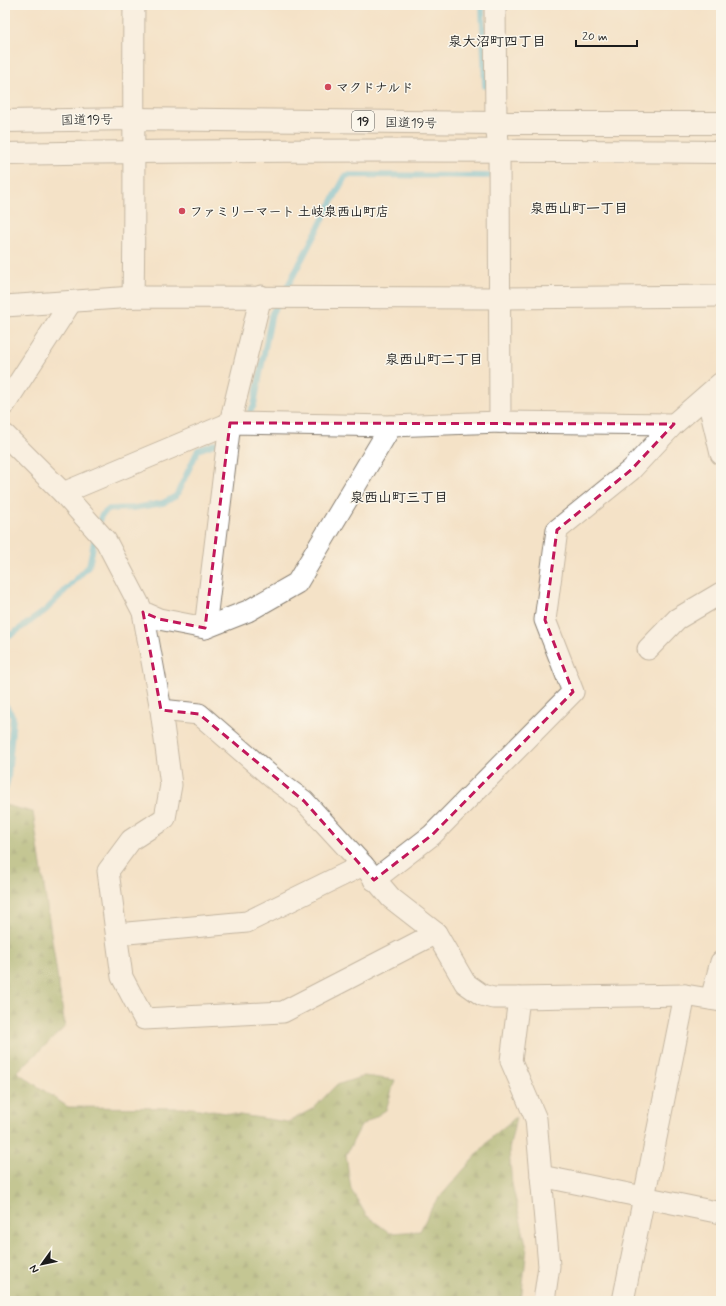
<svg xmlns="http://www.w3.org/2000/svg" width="726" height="1306" font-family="Mynerve,'Klee One',sans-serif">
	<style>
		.forest { fill: url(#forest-firs); stroke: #526039 }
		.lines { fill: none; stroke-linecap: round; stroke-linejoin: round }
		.stream { stroke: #5dbedb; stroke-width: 6 }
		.street-casing { stroke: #887f72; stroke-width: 23 }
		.highway-casing { stroke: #887f72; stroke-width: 24 }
		.street { stroke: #fff; stroke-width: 21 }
		.highway { stroke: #fff; stroke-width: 22 }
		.marked { fill: none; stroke: #c2185b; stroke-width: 3; stroke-dasharray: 8 5; stroke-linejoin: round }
		.poi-dot { fill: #d1495b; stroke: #fbf7ec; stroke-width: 1.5 }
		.labels { text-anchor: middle; stroke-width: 3; stroke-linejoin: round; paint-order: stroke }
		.shield { fill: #fbf7ec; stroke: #5f5e5a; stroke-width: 1 }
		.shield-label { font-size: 12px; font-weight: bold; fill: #1c1c1c }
		.poi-label { font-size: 13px; font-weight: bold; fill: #1c1c1c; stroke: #fbf7ec; text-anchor: start }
		.street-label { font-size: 13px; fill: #1c1c1c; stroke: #fbf7ec }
		.neighbourhood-label { font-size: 14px; font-weight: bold; fill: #1c1c1c; stroke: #fbf7ec }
	</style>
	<defs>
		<pattern id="forest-firs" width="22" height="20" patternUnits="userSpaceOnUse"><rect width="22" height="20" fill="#89a456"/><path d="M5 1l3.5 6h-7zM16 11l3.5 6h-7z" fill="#6f8546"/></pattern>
	</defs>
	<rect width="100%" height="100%" fill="#fbf7ec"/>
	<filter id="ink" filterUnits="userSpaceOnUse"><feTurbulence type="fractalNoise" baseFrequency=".025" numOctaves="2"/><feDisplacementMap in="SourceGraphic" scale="8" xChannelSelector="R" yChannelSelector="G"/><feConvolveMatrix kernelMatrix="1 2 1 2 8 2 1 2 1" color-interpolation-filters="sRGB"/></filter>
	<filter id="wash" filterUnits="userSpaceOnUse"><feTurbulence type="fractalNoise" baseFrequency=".012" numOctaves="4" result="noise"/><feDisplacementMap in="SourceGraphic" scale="16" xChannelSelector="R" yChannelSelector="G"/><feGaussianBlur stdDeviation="0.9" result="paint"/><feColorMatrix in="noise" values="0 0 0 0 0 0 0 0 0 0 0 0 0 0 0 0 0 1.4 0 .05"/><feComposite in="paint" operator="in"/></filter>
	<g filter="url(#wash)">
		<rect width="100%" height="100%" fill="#f4e2c7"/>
		<polygon class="forest" points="5,805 33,812 65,1027 17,1072 68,1107 192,1108 288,1122 314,1108 336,1085 364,1076 395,1080 386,1110 361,1126 346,1155 351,1189 366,1215 390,1233 420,1231 433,1205 493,1136 516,1117 509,1150 512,1184 527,1248 521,1301 5,1301"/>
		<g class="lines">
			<g class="stream">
				<polyline points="482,5 485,86"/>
				<polyline points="284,293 346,175 489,176"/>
				<polyline points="246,419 254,405 272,313 279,302"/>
				<polyline points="98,526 101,516 109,509 134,508 163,503 176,496 198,450 223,441"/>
				<polyline points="5,632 11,635 46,610 89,566 95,537"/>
				<polyline points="5,704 13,717 8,778 5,790"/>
			</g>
		</g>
	</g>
	<g filter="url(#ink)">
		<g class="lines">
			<g class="street-casing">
				<g id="street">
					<polyline points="495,5 496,123 499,150 500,422"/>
					<path d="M133,297C135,200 133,103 134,5"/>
					<polyline points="5,306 133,297 500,298 721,296"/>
					<polyline points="707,396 721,454"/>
					<polyline points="5,404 71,302"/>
					<polyline points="5,435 63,493 106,541 143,612 159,619 205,628 248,611 297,583 391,426"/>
					<polyline points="63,493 230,423 391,426 500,422 674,424"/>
					<polyline points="143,612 161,710 171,785 165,818 131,840 108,871 122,977 144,1019 283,1012 436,933"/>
					<polyline points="205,628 230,423 261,296"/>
					<polyline points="648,649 677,619 721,593"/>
					<polyline points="161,710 199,714 274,779 304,801 363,865 391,898 436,933 465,983 482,995 493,998 519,998"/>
					<polyline points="374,880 432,835 573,692 545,620 557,530 631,470 674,424 721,383"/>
					<polyline points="117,934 247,922 363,865"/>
					<polyline points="711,999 721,962"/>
					<polyline points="541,1176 721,1213"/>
					<polyline points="544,1301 549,1266 536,1119 511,1061 519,998 685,995 721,1001"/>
					<polyline points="623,1301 685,995"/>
				</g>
			</g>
			<g class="highway-casing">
				<g id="highway">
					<polyline points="5,121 133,119 496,123 721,123"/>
					<path d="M5,154C244,149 482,150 721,152"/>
				</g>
			</g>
			<use href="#street" class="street"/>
			<use href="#highway" class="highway"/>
		</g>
	</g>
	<path d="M0 0H726V1306H0ZM230,423L674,424L631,470L557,530L545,620L573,692L432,835L374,880L304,801L199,714L161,710L143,612L159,619L205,628Z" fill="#f4e2c7" fill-opacity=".55" fill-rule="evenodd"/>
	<path class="marked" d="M230,423L674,424L631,470L557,530L545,620L573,692L432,835L374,880L304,801L199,714L161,710L143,612L159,619L205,628Z"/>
	<g class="poi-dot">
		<circle cx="328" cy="87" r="4"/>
		<circle cx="182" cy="211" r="4"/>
	</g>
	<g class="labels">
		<rect class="shield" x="352" y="111" width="22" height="20" rx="3"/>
		<g class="shield-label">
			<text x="363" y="125">19</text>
		</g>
		<g class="poi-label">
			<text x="336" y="92">マクドナルド</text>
			<text x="190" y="216">ファミリーマート 土岐泉西山町店</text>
		</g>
		<g class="street-label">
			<text transform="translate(87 119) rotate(-1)" y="5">国道19号</text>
			<text transform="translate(411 122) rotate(1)" y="5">国道19号</text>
		</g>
		<g class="neighbourhood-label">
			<text x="497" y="46">泉大沼町四丁目</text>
			<text x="579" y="213">泉西山町一丁目</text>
			<text x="434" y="364">泉西山町二丁目</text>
			<text x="399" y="502">泉西山町三丁目</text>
		</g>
	</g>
	<rect width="726" height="1306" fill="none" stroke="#fbf7ec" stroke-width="20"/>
	<g transform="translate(42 1264) rotate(237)" stroke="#fbf7ec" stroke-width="3" paint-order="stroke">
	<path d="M0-3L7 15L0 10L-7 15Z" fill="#1c1c1c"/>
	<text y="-6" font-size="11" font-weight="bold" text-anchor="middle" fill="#1c1c1c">N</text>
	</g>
	<path d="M576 40v6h61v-6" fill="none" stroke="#1c1c1c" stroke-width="2"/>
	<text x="582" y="40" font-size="12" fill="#1c1c1c" stroke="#fbf7ec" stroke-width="3" paint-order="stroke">20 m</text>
</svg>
